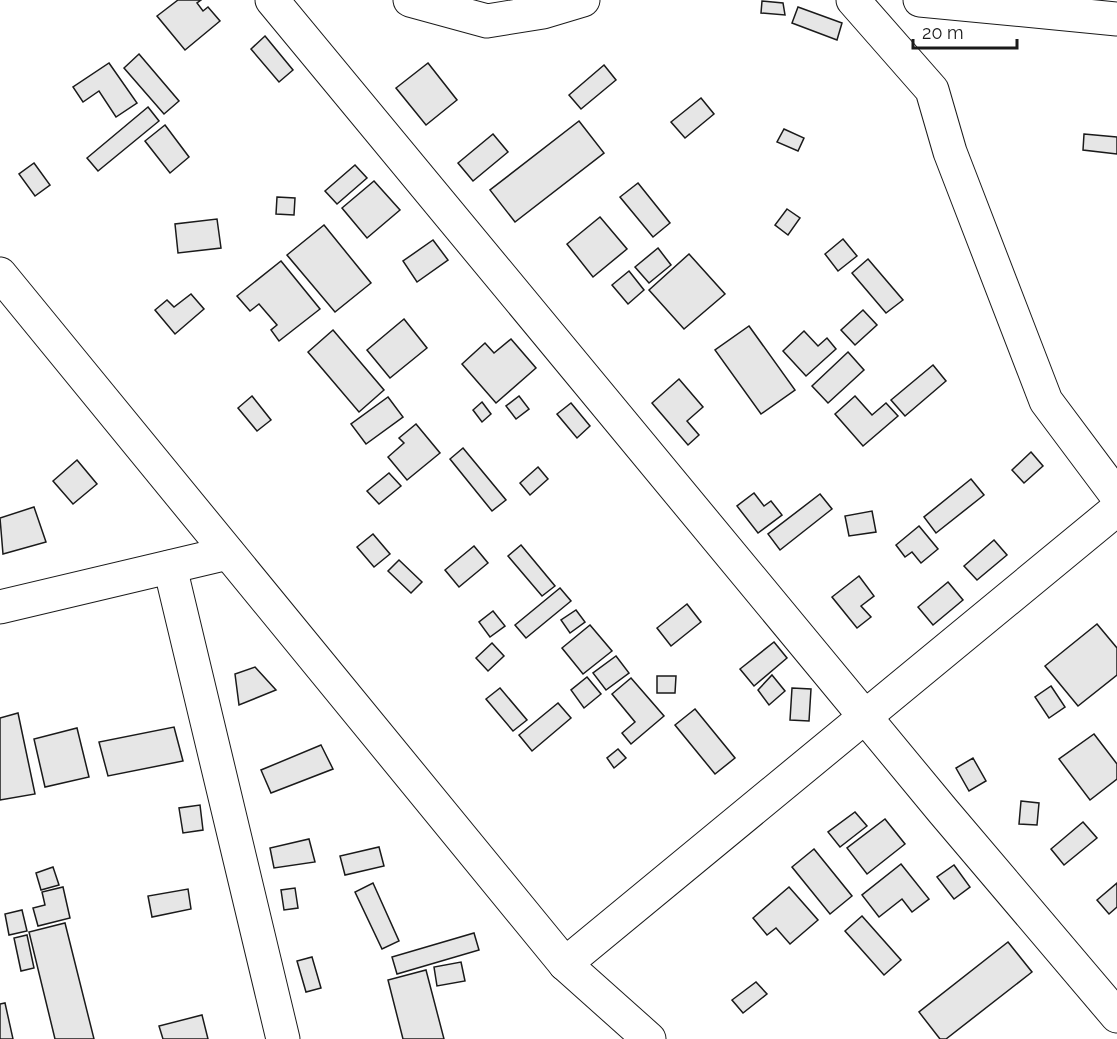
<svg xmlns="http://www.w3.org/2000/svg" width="1117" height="1039" font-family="Raleway,sans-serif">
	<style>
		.building { fill: #e6e6e6; stroke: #1a1a1a; stroke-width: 1.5 }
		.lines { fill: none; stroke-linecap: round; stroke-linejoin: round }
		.minor-casing { stroke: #1a1a1a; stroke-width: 35 }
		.minor { stroke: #fff; stroke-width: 33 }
	</style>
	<rect width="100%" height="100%" fill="#fff"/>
	<g class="building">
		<polygon points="178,0 201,0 197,3 203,11 208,7 220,21 185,50 157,16"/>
		<polygon points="762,1 783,3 785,15 761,13"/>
		<polygon points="798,7 842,23 837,40 792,23"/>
		<polygon points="265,36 293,70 279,82 251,49"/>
		<polygon points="139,54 179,101 164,114 124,68"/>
		<polygon points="109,63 137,103 116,117 99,91 83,102 73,87"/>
		<polygon points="428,63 457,100 426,125 396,88"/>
		<polygon points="604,65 616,80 581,109 569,95"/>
		<polygon points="701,98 714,114 685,138 671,122"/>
		<polygon points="148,107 159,121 98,171 87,158"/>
		<polygon points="579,121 604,153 515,222 490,190"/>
		<polygon points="165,125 189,157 170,173 145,141"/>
		<polygon points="784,129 804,138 798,151 777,142"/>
		<polygon points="493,134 508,152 473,181 458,163"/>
		<polygon points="1084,134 1117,137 1117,154 1083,150"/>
		<polygon points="34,163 50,185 35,196 19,174"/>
		<polygon points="355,165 367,178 337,204 325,191"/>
		<polygon points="374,181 400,210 367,238 342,208"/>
		<polygon points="638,183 670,223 653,237 620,197"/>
		<polygon points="277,197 295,198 294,215 276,214"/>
		<polygon points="787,209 800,218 788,235 775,225"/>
		<polygon points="600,217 627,249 593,277 567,244"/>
		<polygon points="217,219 221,248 178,253 175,224"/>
		<polygon points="324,225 371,283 335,312 287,255"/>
		<polygon points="843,239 857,256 838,271 825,254"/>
		<polygon points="433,240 448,260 417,282 403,261"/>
		<polygon points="658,248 671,265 649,283 635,267"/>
		<polygon points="689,254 725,294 684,329 649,290"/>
		<polygon points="868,259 903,300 886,313 852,273"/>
		<polygon points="281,261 320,309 279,341 271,330 277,325 259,304 250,311 237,296"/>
		<polygon points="629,271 644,290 628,304 612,285"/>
		<polygon points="191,294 204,309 175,334 155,310 167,300 174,307"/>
		<polygon points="863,310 877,325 855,345 841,330"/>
		<polygon points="404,319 427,348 390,378 367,350"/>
		<polygon points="749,326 795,390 761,414 715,350"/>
		<polygon points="333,330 384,390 359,412 308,352"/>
		<polygon points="804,331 818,346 827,338 836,349 806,376 783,351"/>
		<polygon points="511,339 536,368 496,403 462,364 485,343 494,353"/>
		<polygon points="848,352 864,370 828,403 812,386"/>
		<polygon points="933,365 946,381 905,416 891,400"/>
		<polygon points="679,379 703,407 687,421 699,435 688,445 652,403"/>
		<polygon points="252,396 271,420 257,431 238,408"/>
		<polygon points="519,396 529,409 516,419 506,406"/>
		<polygon points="855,396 872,415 886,403 898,416 863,446 835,414"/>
		<polygon points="388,397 403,417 366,444 351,424"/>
		<polygon points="482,402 491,414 482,422 473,410"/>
		<polygon points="571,403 590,426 577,438 557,414"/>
		<polygon points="416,424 440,453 407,480 388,457 404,443 399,438"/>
		<polygon points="463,448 506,500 492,511 450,459"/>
		<polygon points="1031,452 1043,466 1024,483 1012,470"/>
		<polygon points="77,460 97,484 73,504 53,481"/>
		<polygon points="538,467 548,479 530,495 520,483"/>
		<polygon points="389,473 401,486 379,504 367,491"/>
		<polygon points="971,479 984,495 936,533 924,517"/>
		<polygon points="754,493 764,506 771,501 782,515 758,533 737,506"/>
		<polygon points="820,494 832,509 780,550 768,534"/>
		<polygon points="34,507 46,542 3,554 0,518"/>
		<polygon points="872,511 876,532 849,536 845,516"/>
		<polygon points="919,526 938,549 921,563 912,552 905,557 896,545"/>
		<polygon points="373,534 390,554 374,567 357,547"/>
		<polygon points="994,540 1007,555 977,580 964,566"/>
		<polygon points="521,545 555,586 542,596 508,556"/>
		<polygon points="474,546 488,563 459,587 445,570"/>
		<polygon points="399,560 422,582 411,593 388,571"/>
		<polygon points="859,576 874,596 861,606 871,617 857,628 832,597"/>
		<polygon points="948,582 963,600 933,625 918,607"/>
		<polygon points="560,588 571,601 526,638 515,625"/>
		<polygon points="687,604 701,622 671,646 657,628"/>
		<polygon points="576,610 585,622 570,633 561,620"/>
		<polygon points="493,611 505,626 490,637 479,622"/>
		<polygon points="1097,624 1117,648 1117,675 1078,706 1045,666"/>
		<polygon points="590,625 612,651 583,674 562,648"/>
		<polygon points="774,642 787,658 754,686 740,669"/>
		<polygon points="492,643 504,656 488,671 476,658"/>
		<polygon points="616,656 629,673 606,690 593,673"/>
		<polygon points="255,667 276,690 239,705 235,674"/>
		<polygon points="772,675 785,691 769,705 758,690"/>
		<polygon points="657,676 676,676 675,693 657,693"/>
		<polygon points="587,677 601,694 584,708 571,690"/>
		<polygon points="631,678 664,716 631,744 622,733 635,722 612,694"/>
		<polygon points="1051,686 1065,707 1049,718 1035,697"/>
		<polygon points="500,688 527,720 513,731 486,699"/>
		<polygon points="792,688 811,689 809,721 790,720"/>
		<polygon points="558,703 571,718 532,751 519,735"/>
		<polygon points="695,709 735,758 715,774 675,725"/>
		<polygon points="18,713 35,794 0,800 0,718"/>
		<polygon points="174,727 183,761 108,776 99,742"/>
		<polygon points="77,728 89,777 45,787 34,739"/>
		<polygon points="1094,734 1117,764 1117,779 1090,800 1059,759"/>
		<polygon points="321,745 333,769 271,793 261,770"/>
		<polygon points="618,749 626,758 614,768 607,758"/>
		<polygon points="973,758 986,781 969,791 956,768"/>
		<polygon points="1021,801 1039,803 1037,825 1019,824"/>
		<polygon points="200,805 203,830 183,833 179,808"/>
		<polygon points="855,812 867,826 840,847 828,832"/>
		<polygon points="885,819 905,844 867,874 847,848"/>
		<polygon points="1083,822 1097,838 1064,865 1051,849"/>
		<polygon points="309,839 315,862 274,868 270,848"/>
		<polygon points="379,847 384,866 345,875 340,856"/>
		<polygon points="814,849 852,896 830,914 792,867"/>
		<polygon points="901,864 929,899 912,912 902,899 879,917 862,895"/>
		<polygon points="954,865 970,887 954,899 937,877"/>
		<polygon points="53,867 59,885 41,890 36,873"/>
		<polygon points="373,883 399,941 382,949 355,892"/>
		<polygon points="1117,883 1117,907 1109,914 1097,900"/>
		<polygon points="63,887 70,918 38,926 33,908 45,905 42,892"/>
		<polygon points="789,887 818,920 790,944 776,928 767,935 753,918"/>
		<polygon points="295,888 298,908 284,910 281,890"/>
		<polygon points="188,889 191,909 152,917 148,896"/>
		<polygon points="22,910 27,931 9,935 5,914"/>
		<polygon points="862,916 901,960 884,975 845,931"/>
		<polygon points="65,923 94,1039 55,1039 29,932"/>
		<polygon points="474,933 479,950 397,974 392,957"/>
		<polygon points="27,935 34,968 21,971 14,938"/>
		<polygon points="1008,942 1032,972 946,1039 940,1039 919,1012"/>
		<polygon points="312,957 321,988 306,992 297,961"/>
		<polygon points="461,962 465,981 437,986 434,967"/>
		<polygon points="426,970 444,1039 403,1039 388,980"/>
		<polygon points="756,982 767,994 743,1013 732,1000"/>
		<polygon points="5,1003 13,1039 0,1039 0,1004"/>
		<polygon points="202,1015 208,1039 163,1039 159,1026"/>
	</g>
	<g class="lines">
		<g class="minor-casing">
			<g id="minor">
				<polyline points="272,0 943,811 1117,1016"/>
				<polyline points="410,0 487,21 543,12 583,0"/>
				<polyline points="853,0 932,90 950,152 1046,401 1117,496"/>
				<polyline points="920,0 1117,19"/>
				<polyline points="0,274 565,964 649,1039"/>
				<polyline points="170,567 283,1039"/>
				<polyline points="0,607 228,553"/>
				<polyline points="565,964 1117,509"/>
			</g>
		</g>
		<use href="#minor" class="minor"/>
	</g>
	<path d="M913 39v9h104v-9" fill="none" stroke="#1a1a1a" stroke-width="3"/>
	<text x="922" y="39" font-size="18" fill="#1a1a1a" stroke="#ffffff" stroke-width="4.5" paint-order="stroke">20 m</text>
</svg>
